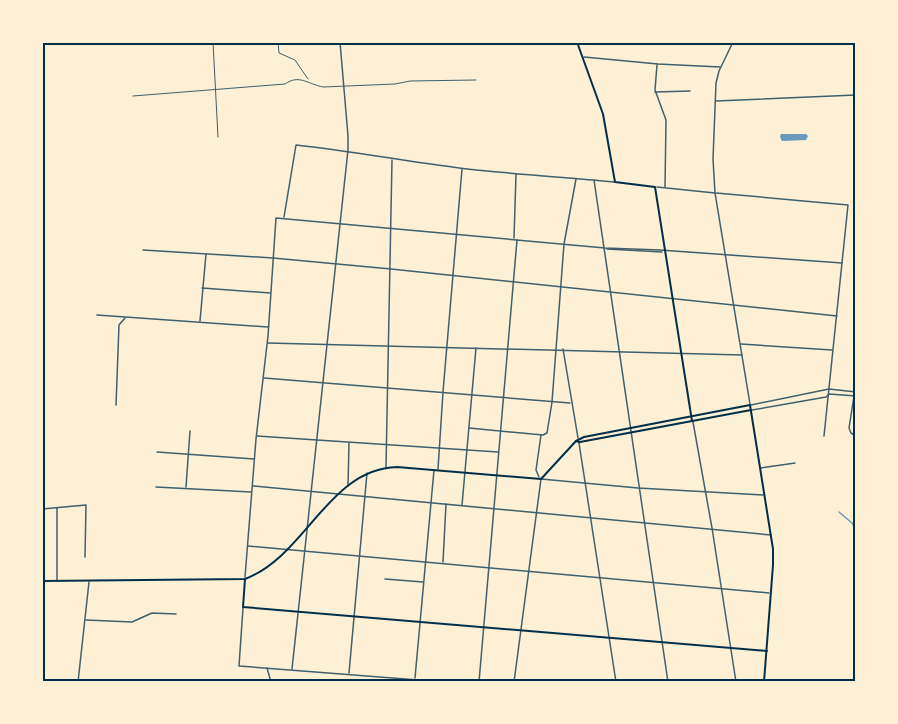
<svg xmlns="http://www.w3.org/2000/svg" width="898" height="724" font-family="'Work Sans',sans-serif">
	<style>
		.water { fill: #669bbc }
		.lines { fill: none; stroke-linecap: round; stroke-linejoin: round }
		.stream { stroke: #669bbc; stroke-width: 1.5 }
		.service { stroke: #3f606c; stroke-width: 1 }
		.minor { stroke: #3f606c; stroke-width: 1.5 }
		.tertiary { stroke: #3f606c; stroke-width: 1.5 }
		.secondary { stroke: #003049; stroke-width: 2 }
		.primary { stroke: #003049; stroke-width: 2 }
		.neatline { fill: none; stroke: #003049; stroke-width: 2 }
	</style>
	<rect width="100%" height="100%" fill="#fdf0d5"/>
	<polygon class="water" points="781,134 806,134 808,136 806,140 782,141 780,137"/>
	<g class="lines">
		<polyline class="stream" points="839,512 852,523 856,529"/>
		<g class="service">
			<polyline points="213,42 218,137"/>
			<polyline points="278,42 279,53 295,60 308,79"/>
			<path d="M133,96L285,84C299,74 308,84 323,87L395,84L410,81L476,80"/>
		</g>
		<g class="minor">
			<polyline points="584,57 658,64 720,67"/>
			<polyline points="657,65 655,90 666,120 665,187"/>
			<polyline points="655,92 690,91"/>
			<polyline points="716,101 856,95"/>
			<polyline points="594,180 668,682"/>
			<polyline points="716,193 848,205 824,436"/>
			<path d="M284,217L296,145C350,151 404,161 459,168C510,174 562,177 614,182"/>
			<polyline points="514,238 516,174"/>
			<polyline points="607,249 662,252"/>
			<polyline points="143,250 273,258 391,269 837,316"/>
			<polyline points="202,288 270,293"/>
			<polyline points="97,315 268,327"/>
			<polyline points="200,321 206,254"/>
			<polyline points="268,343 742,355"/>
			<polyline points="741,344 832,350"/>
			<polyline points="563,349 578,438"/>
			<polyline points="264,378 570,403"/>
			<polyline points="854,391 856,377"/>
			<polyline points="854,396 849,428 851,433 856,436"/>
			<polyline points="116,405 119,325 125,318"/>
			<polyline points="751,405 829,389 856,392"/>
			<polyline points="752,410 826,397 829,394 856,396"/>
			<polyline points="693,422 712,528 736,682"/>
			<polyline points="469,428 543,435 547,433 552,402 564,244 576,179"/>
			<polyline points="257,436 498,452"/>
			<polyline points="579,443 616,682"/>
			<polyline points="157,452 254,459"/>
			<polyline points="386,467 392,160"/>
			<polyline points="761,468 795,463"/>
			<polyline points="438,469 443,392 462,169"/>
			<polyline points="539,477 536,470 541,435"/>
			<polyline points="253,486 771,535"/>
			<polyline points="348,486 349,443"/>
			<polyline points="156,487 251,492"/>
			<polyline points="186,487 190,431"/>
			<polyline points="462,505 476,348"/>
			<polyline points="42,509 86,505 85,557"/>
			<polyline points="248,546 769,593"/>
			<polyline points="443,562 446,504"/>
			<polyline points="245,577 256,439 268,336 276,218 605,248 660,250 842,263"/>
			<polyline points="385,579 423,582"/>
			<polyline points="57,581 57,508"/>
			<polyline points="243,608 239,666 444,682"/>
			<polyline points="86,620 132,622 152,613 176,614"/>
			<polyline points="267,668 271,682"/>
			<polyline points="292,669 348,150 348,136 340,42"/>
			<polyline points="349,673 367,473"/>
			<polyline points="415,678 434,470"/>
			<polyline points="479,682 517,240"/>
			<polyline points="514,682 541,479 638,488 763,495"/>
		</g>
		<g class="tertiary">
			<polyline points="733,42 719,71 716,83 713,159 715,193 750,404"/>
			<polyline points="657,187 715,193"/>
			<polyline points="78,682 89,582"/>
		</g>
		<polyline class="secondary" points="245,579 243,607 767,651"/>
		<g class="primary">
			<polyline points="577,42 603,114 615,182 655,187 692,421"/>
			<polyline points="579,442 576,441 584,437 750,405 773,549 773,565 764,682"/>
			<polyline points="580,442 751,410"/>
			<path d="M42,581L245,579C306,556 328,469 397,467L541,479L576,441"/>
		</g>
	</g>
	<rect width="898" height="724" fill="none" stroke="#fdf0d5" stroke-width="87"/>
	<rect x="44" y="44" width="810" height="636" class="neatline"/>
</svg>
